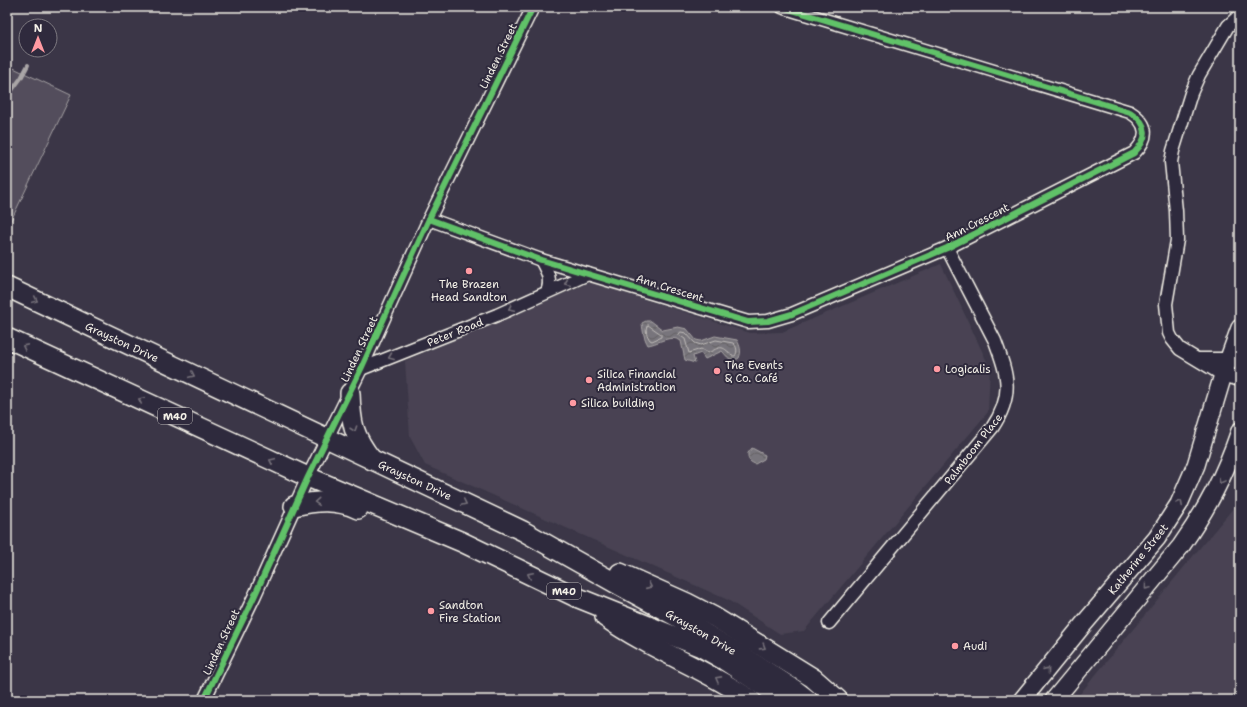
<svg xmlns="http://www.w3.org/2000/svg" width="1247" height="707" font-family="'Shantell Sans',sans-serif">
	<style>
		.built { fill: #484352 }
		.grass { fill: #534e5c; stroke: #a4a0a2 }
		.water { fill: url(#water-waves); stroke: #aaa6a7 }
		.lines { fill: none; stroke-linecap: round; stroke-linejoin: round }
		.shore { stroke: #c2bfbc; stroke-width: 1 }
		.stream { stroke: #aaa6a7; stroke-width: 4 }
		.street-casing { stroke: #f4f1e8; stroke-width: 15 }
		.secondary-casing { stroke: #f4f1e8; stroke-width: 20 }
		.primary-casing { stroke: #f4f1e8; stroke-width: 22 }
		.street { stroke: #2f2a3d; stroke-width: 12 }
		.secondary { stroke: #2f2a3d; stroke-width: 17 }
		.primary { stroke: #2f2a3d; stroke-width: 19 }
		.cycleway-casing { stroke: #2f2a3d; stroke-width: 8 }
		.cycleway { stroke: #61c268; stroke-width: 6 }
		.oneway { stroke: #747079 }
		.poi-dot { fill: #ff9aa2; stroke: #2f2a3d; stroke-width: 1.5 }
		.labels { text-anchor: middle; stroke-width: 4; stroke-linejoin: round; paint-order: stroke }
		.shield { fill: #2f2a3d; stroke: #b9b5b5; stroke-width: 1 }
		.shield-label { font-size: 10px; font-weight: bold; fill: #f4f1e8 }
		.street-label { font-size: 11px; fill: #f4f1e8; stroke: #2f2a3d }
		.poi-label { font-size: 11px; fill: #f4f1e8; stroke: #2f2a3d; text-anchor: start }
	</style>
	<defs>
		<pattern id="water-waves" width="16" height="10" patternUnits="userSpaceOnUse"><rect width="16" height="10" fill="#78747b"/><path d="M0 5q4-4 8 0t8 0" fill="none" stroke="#636063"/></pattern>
	</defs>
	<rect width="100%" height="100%" fill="#3b3647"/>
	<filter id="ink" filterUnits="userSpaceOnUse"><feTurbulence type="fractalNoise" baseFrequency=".025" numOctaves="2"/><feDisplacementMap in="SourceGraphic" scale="8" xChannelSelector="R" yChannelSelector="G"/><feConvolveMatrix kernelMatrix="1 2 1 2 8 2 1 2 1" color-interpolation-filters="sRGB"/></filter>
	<g filter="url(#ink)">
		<g class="built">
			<polygon points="941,264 990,368 988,412 804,631 780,634 728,600 425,465 410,437 405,361 590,282 750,333 782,332"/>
			<polygon points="1240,500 1240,700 1075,700 1194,555"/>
		</g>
		<polygon class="grass" points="7,65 71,95 7,229"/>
		<g class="water">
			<path d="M646,321H651L663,330L678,327L687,329L696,340L701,341L715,336L737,340C740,346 742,351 739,358C731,364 727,356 722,351L705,359L701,353L693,356L695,363L685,360L681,341C670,334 660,343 648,345C644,338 643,332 642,323Z"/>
			<path d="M752,448L765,455L764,459L755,464C748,461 748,459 748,453Z"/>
		</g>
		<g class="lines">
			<g class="shore">
				<path d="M648,325L661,334V337L652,341L650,340C647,336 644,328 648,325Z"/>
				<path d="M681,332L686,333L695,343L701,345L716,340L733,343C737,346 738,352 735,356H732C722,344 720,347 708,353L701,349L689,353L685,339L679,335Z"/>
			</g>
			<polyline class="stream" points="7,97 21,78 28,65"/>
			<g class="street-casing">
				<g id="street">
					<polyline points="1240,15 1228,26 1199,75 1191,93 1173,151 1171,162 1176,211 1177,240 1166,304 1169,333 1172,339 1180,349 1223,375 1240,380"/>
					<path d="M429,219L541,260L748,322L768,321L792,314L947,248L1134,153C1149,138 1149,124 1130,112L782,7"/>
					<path d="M541,260C547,271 552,279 547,292"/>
					<polyline points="1198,359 1229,359 1240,363"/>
					<polyline points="361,369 497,315 588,274"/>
					<path d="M829,623L992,428C1014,395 1008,376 995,341L947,248"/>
					<polyline points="204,700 254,597 308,477 361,369 429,219 533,7"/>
				</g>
			</g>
			<g class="secondary-casing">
				<g id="secondary">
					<polyline points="1022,700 1082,626 1157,538 1179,504 1196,465 1223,375 1240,328"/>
					<path d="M1054,700L1181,546C1207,509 1225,475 1240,431"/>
				</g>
			</g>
			<g class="primary-casing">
				<g id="primary">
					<polyline points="7,287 523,531 617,584 679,618 741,655 795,690 808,700"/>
					<polyline points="7,338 308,477 462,542 576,597 701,647 724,660 785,700"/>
					<path d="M350,393C351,423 353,436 372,460"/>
					<path d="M294,506C316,501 336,499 358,509"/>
					<polyline points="620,573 687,603 714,617 813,678 838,700"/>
					<path d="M605,617C651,650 705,668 751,700"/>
				</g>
			</g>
			<use href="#street" class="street"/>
			<use href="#secondary" class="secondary"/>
			<use href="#primary" class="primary"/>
			<g class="cycleway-casing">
				<g id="cycleway">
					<path d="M429,219L541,260L748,322L768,321L792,314L947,248L1134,153C1149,138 1149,124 1130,112L782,7"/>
					<polyline points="204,700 254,597 308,477 361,369 429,219 533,7"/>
				</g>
			</g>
			<use href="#cycleway" class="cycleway"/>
		</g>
		<defs><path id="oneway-chevron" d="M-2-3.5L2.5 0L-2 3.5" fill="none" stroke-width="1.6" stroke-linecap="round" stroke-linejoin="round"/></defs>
		<g class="oneway">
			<use href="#oneway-chevron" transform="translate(567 283) rotate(157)"/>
			<use href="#oneway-chevron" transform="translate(35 300) rotate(25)"/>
			<use href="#oneway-chevron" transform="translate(511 308) rotate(155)"/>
			<use href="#oneway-chevron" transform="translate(25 347) rotate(-154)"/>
			<use href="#oneway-chevron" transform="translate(391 357) rotate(158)"/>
			<use href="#oneway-chevron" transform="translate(192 375) rotate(25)"/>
			<use href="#oneway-chevron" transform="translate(141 400) rotate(-155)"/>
			<use href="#oneway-chevron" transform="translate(354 429) rotate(71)"/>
			<use href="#oneway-chevron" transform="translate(272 461) rotate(-155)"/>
			<use href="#oneway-chevron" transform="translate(1221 481) rotate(118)"/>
			<use href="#oneway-chevron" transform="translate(317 502) rotate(176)"/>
			<use href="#oneway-chevron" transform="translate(464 503) rotate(25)"/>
			<use href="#oneway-chevron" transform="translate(1180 503) rotate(-63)"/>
			<use href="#oneway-chevron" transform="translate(530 575) rotate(-154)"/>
			<use href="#oneway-chevron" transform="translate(649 586) rotate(24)"/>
			<use href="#oneway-chevron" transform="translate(1147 587) rotate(130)"/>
			<use href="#oneway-chevron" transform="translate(763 647) rotate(32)"/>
			<use href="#oneway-chevron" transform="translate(1047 670) rotate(-51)"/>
			<use href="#oneway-chevron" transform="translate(718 679) rotate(-151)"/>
		</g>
	</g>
	<g class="poi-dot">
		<circle cx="469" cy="271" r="4"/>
		<circle cx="937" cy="369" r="4"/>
		<circle cx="717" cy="371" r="4"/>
		<circle cx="589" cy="380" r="4"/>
		<circle cx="573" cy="403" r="4"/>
		<circle cx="431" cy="611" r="4"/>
		<circle cx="955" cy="646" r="4"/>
	</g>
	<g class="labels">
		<g class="shield">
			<rect x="158" y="408" width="34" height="16" rx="3"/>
			<rect x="547" y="583" width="34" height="16" rx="3"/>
		</g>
		<g class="shield-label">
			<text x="175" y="420">M40</text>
			<text x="564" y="595">M40</text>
		</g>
		<g class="street-label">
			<text transform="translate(498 56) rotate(-64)" y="4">Linden Street</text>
			<text transform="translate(977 222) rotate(-27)" y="4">Ann Crescent</text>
			<text transform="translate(670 288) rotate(17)" y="4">Ann Crescent</text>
			<text transform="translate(455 332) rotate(-22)" y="4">Peter Road</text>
			<text transform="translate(122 342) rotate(25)" y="4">Grayston Drive</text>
			<text transform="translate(359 349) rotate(-65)" y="4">Linden Street</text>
			<text transform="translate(973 449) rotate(-52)" y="4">Palmboom Place</text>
			<text transform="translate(415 480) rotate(25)" y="4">Grayston Drive</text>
			<text transform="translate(1138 559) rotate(-51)" y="4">Katherine Street</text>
			<text transform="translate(701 632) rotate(30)" y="4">Grayston Drive</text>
			<text transform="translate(221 642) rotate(-65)" y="4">Linden Street</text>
		</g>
		<g class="poi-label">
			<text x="469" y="288" text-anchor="middle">The Brazen<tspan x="469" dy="13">Head Sandton</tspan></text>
			<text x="725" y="369">The Events<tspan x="725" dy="13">&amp; Co. Café</tspan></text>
			<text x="945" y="373">Logicalis</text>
			<text x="597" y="378">Silica Financial<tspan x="597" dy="13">Administration</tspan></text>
			<text x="581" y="407">Silica building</text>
			<text x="439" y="609">Sandton<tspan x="439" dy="13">Fire Station</tspan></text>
			<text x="963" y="650">Audi</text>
		</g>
	</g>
	<rect width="1247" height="707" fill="none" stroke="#2f2a3d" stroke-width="24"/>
	<rect x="12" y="12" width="1223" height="683" fill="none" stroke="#f4f1e8" stroke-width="1.5" filter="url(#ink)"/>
	<g transform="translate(38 38)"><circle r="19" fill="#2f2a3d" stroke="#7e7a81"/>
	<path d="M0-3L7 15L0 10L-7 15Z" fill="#ff9aa2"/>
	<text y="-6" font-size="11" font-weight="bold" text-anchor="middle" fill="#f4f1e8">N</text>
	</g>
</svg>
